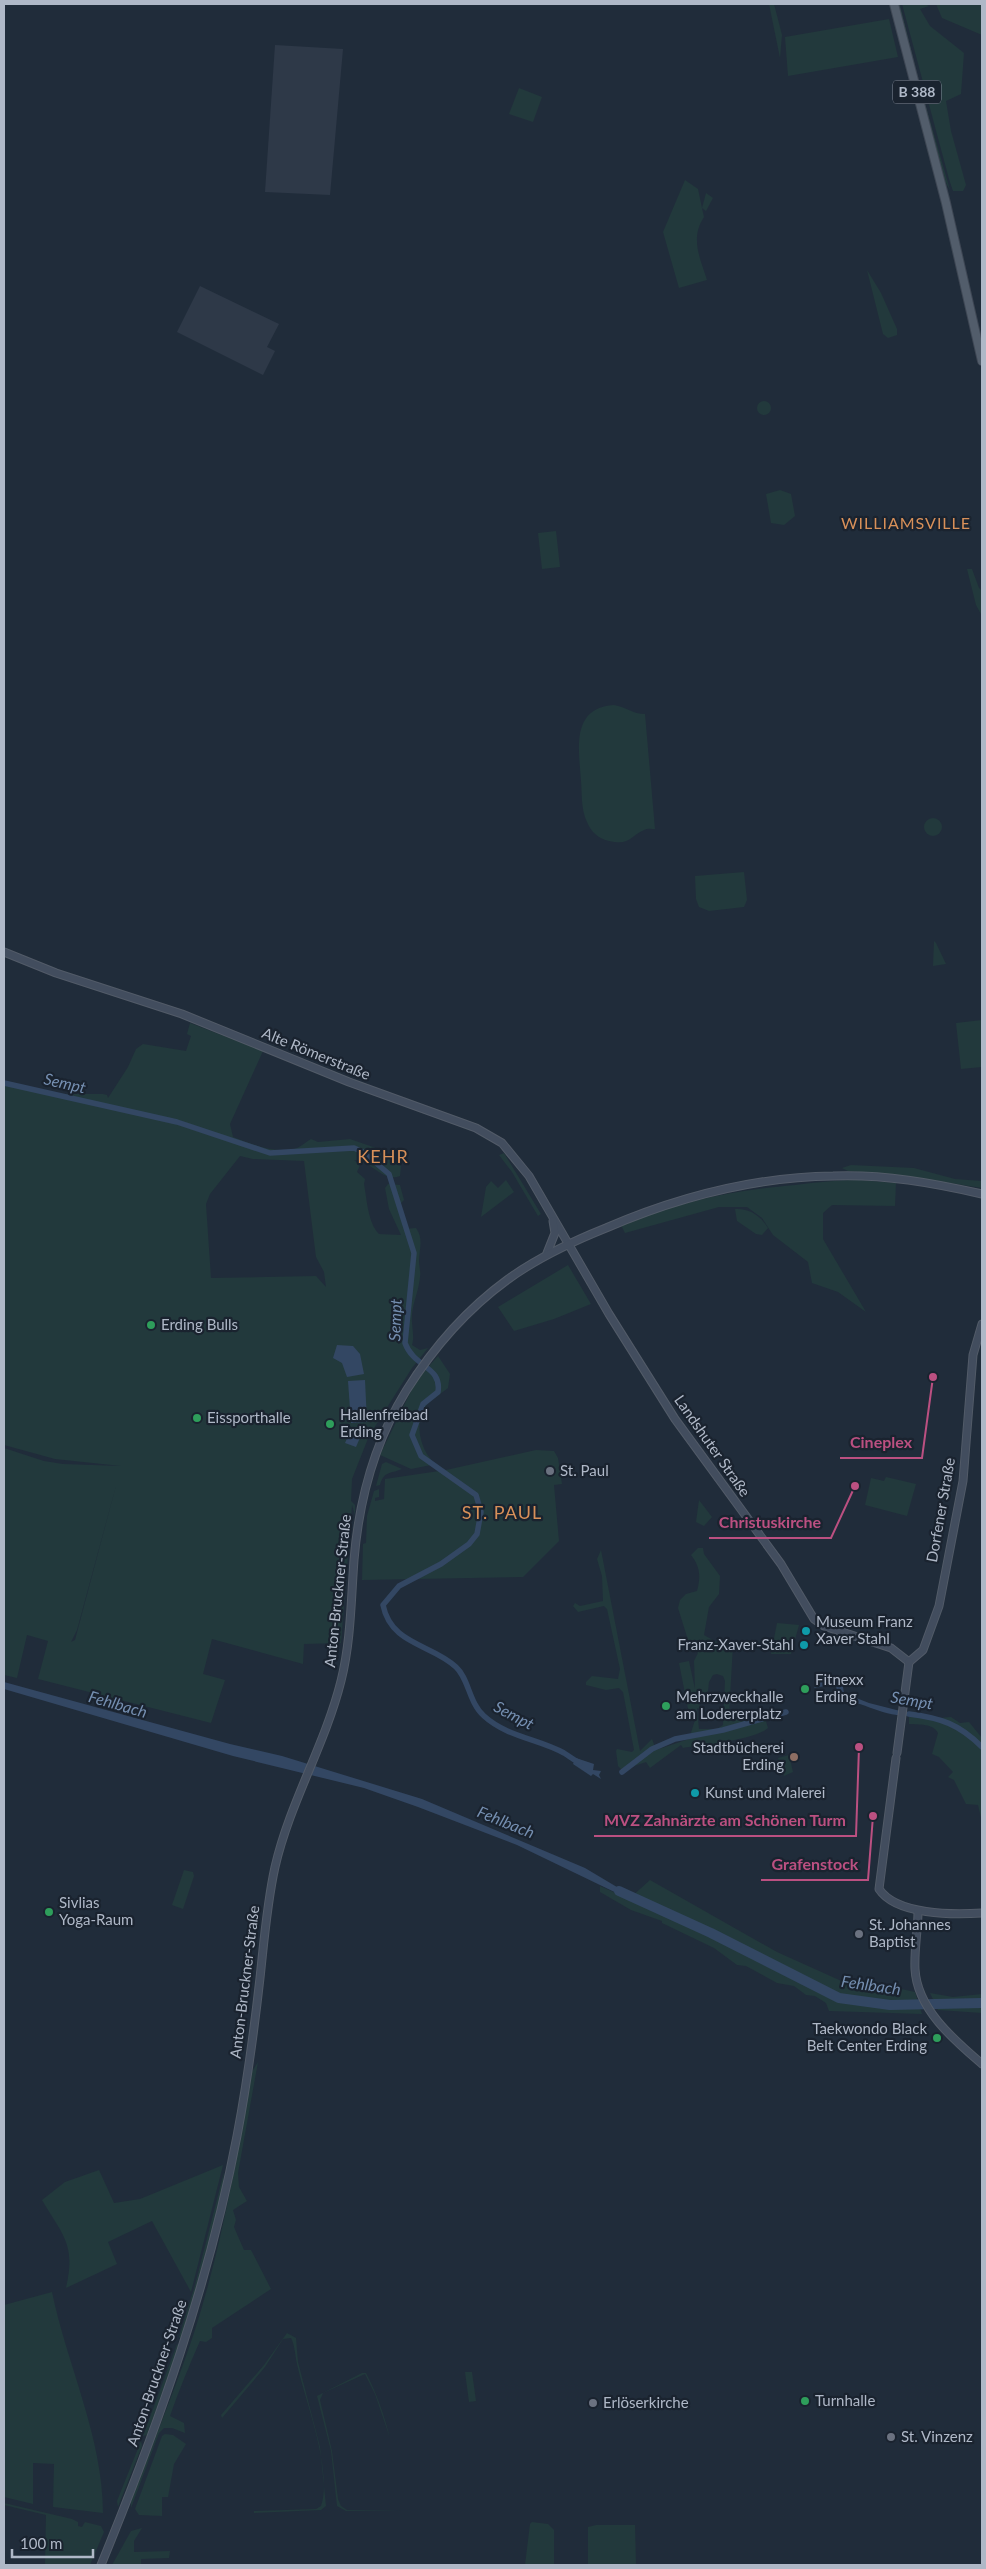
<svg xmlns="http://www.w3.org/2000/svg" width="986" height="2569" font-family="Lato,sans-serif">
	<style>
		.airport { fill: #2e3948 }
		.green { fill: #22393c; fill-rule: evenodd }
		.water { fill: #334763 }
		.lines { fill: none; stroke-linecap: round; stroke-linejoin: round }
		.canal { stroke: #334763; stroke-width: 5.5 }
		.river { stroke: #334763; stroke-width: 10 }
		.secondary-casing { stroke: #525b68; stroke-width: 9 }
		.primary-casing { stroke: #3e4754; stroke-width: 10 }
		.secondary { stroke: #424d5e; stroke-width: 7 }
		.primary { stroke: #525d6b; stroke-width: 8 }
		.leisure-dot { fill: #2e9e5b; stroke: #1a232f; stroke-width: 2 }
		.worship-dot { fill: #6b7280; stroke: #1a232f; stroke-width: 2 }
		.culture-dot { fill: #0f9aa8; stroke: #1a232f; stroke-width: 2 }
		.education-dot { fill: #8d6e63; stroke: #1a232f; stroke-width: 2 }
		.labels { text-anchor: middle; stroke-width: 4.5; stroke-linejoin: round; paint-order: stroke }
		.shield { fill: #1a232f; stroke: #828b99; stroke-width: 1 }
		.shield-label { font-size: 14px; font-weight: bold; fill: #afb8c7 }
		.street-label { font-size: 15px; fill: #afb8c7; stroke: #1a232f }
		.poi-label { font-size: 15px; fill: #afb8c7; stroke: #1a232f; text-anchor: start }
		.neighbourhood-label { font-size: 16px; letter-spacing: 1px; fill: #d89059; stroke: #1a232f }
		.water-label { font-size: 16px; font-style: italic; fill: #758fb1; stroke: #1a232f }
		.quarter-label { font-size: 18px; letter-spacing: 1px; fill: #d89059; stroke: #1a232f }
		.leader { fill: none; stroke: #bb5081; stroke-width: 2 }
		.callout-dot { fill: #bb5081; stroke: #1a232f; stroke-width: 2 }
		.callout-label { font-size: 16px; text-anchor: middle; font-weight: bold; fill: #bb5081; stroke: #1a232f; stroke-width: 4.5; stroke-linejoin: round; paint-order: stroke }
	</style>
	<rect width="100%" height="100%" fill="#202c3a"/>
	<g class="airport">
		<polygon points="275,45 343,49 330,195 265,192"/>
		<polygon points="200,286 279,324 267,347 275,351 263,375 177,332"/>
	</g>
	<g class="green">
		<polygon points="769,4 774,4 782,35 780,58"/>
		<polygon points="897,4 900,4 919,82 950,190 945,181"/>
		<polygon points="902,4 924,4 929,6 920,9 930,26 964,53 961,94 946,101 951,131 966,185 963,191 953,191 949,179"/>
		<polygon points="936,4 982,4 982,35 942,18"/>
		<polygon points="889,19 898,57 788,76 785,37"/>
		<polygon points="519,88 542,97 533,122 509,114"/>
		<path d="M685,180L698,189L702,208L706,193L713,198L706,211L702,208L704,217C690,238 700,258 707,280L679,288L663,232Z"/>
		<polygon points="867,270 881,293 897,329 897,335 888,338 883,334"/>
		<circle cx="764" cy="408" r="7"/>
		<polygon points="780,490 791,494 795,516 784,525 771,523 766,494"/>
		<polygon points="556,531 560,567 542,569 538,533"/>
		<polygon points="967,569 972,569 979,588 982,591 982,616 976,605"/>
		<path d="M614,705C626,707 633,714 645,714L655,829C652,829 647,828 644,830C630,836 630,846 609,841C599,839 591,832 587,822C581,810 582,794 581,781C579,750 570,708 614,705Z"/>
		<circle cx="933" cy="827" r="9"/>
		<polygon points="744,872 747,900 744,907 709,911 699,907 696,899 695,876"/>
		<polygon points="934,941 936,943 946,964 933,966"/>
		<polygon points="982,1020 982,1067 961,1069 956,1023"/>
		<path d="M190,1023L263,1051L230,1124L233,1137C251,1144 278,1155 297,1148C302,1146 307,1141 311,1139L318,1142L350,1139L376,1148L401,1166L400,1176C383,1183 372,1161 354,1160L360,1165L357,1172L365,1179L364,1184C367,1200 368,1223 379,1234L401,1235L389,1209L385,1188L388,1184L400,1185L404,1200L397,1207L405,1229L416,1228C424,1239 419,1250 419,1261C419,1266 421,1272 420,1277C419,1290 413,1302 412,1315C411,1325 415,1336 412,1345L420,1350L428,1348L412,1368L369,1436L352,1479L351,1501L355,1505V1515L352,1505L341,1643L304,1644L303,1664L212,1639L203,1674L225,1680L211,1723L38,1679L48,1641L27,1635L17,1678L4,1675V1448L44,1461L63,1464L121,1466L55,1459L4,1445V1084L44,1094H103L107,1095L108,1098L128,1067L136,1049L143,1044L186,1051L191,1036L187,1034ZM240,1156L253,1159L304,1161L316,1257L324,1272L326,1287L316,1276L211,1278L206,1204L210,1194ZM117,1482L75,1640L71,1642L77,1630Z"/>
		<polygon points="504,1153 541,1214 538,1216 512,1172 499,1155"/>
		<polygon points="851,1165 914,1168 955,1179 982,1181 982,1188 912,1177 848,1171 842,1168"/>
		<polygon points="506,1180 514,1192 481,1217 486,1187 491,1181 498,1188"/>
		<path d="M860,1180L896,1183L895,1206L832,1205L823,1213V1239L866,1312L838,1292L812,1283L808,1262L773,1235L762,1218L747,1207H719L625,1233L621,1225C683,1201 730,1191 795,1185C817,1182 838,1180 860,1180Z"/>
		<path d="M735,1209C749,1208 760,1215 768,1228L762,1235L756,1234L737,1221Z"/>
		<polygon points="568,1265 591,1304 554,1319 514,1331 498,1307"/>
		<path d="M438,1356L450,1374L448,1388C441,1394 431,1399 426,1406C413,1423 421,1453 436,1464L411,1469L380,1455L416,1381Z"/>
		<polygon points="536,1450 554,1451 558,1458 562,1484 554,1485 559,1541 523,1577 362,1580 363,1544 366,1543 367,1516 374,1491 379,1489 379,1497 375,1498 375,1501 384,1499 385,1479 446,1470"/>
		<path d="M386,1462L402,1469C390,1474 384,1471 380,1485L376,1486L382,1464Z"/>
		<polygon points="886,1477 916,1484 907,1516 865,1505 871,1478 884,1481"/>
		<polygon points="699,1500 712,1517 704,1526 696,1522"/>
		<path d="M698,1548H703L704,1554L720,1576L719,1594L709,1607L704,1635L718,1643L733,1645L729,1715L732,1719H736L763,1712L768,1728C755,1740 703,1745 683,1748L681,1745L650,1768L646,1762L622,1770L618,1766L616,1751L617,1749L632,1752L634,1750L623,1692L619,1688L606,1690L586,1685V1682L592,1676L618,1679L620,1669L607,1609L604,1606L578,1612L573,1606L575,1603L580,1606L603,1601L602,1576L597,1559L601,1550L640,1751L652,1739L656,1750L689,1739L695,1720L690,1719L679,1663L689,1661L695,1689L694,1661L698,1653L688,1640L678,1608L680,1600L686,1594L697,1591C701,1577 700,1566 691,1555ZM717,1674L723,1676L725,1681L723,1725L717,1729H699L697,1708L699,1709L701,1698L708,1691L709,1682L713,1675Z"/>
		<polygon points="777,1623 799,1625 791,1654 771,1654"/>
		<path d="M909,1716L929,1719L951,1717L960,1723L969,1722L982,1738V1822L978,1805L966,1804L954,1780L948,1777L953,1772L939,1757L932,1754L938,1733C933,1723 919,1725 909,1724Z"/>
		<polygon points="789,1755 793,1772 784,1776 778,1758"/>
		<polygon points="184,1870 193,1872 194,1876 183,1909 172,1905"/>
		<polygon points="650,1880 777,1952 837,1979 850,1985 897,1988 915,1992 922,2014 829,2011 826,2003 815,1996 806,1995 794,1986 777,1983 746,1966 737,1965 714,1948 662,1923 662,1921 631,1910 600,1892 600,1886 629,1899"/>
		<polygon points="930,1993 953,1997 982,1994 982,2013 938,2010"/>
		<path d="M258,2062L238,2173L239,2187L247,2201L233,2210L236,2220L234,2227L244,2250H251L271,2289L212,2328V2338L206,2342L200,2341C189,2366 179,2390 170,2416L184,2423L185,2433L172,2428H164L159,2433L131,2508V2501C152,2445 175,2390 194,2333C221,2249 237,2160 251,2073Z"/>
		<path d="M223,2165L191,2292L152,2221L108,2242L117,2264L66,2288C76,2244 63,2236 42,2200L65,2182L99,2170L114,2203L140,2199Z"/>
		<polygon points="224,2172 222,2192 199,2283 182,2339 179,2337 195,2285"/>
		<path d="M52,2292C67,2365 103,2437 103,2513L53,2507L54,2464L33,2463V2504L4,2497V2305Z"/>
		<path d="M287,2333L296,2338L298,2362L320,2447L326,2506L321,2510L254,2513V2511L316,2509L321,2506C333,2470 305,2401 297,2364C295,2356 295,2345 291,2338L283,2339L265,2367L222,2418L221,2415L264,2365Z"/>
		<polygon points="177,2344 179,2346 147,2435 143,2436"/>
		<polygon points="465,2372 472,2372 476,2401 469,2402"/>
		<path d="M362,2373H366C377,2394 384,2415 390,2438L375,2394L365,2374L323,2393L320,2400L332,2451L338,2499L341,2506L347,2510L402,2511H346L337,2506L331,2451L317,2396Z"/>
		<polygon points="165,2434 173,2435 186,2444 174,2464 168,2497 162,2497 162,2516 139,2515 135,2509 162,2436"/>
		<polygon points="141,2441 142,2446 118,2507 117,2501"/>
		<polygon points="4,2503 72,2519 78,2522 78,2526 82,2527 85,2522 101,2526 104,2532 90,2565 45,2565 46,2515 4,2505"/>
		<polygon points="532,2522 548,2524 554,2530 554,2565 525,2565 530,2524"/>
		<polygon points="596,2525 635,2525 636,2565 588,2565 588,2527"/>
		<polygon points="142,2528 134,2541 134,2552 170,2551 169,2558 141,2559 141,2565 112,2565 131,2531"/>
	</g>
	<g class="water">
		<polygon points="337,1345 353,1346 360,1354 364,1374 347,1377 342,1363 333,1358"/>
		<polygon points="365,1380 367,1422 351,1423 348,1381"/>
		<polygon points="351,1429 362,1433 356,1447 345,1443"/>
		<path d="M841,1676L844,1693L846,1694L869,1703L916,1715C884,1720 861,1698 831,1699V1694L837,1693L836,1684L814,1688L820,1679Z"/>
		<polygon points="4,1682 230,1744 282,1756 422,1799 585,1868 632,1896 629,1899 517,1845 418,1807 364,1788 233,1756 4,1689"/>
		<polygon points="576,1758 594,1764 593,1770 601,1771 599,1775 601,1779 593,1774 591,1776 573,1764"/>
	</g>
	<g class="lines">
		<g class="canal">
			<path d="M4,1083L177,1122L270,1153L354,1148L363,1152L389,1174L414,1253L405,1343C414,1368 442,1366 438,1392L423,1404L412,1435L421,1456L476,1495L481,1512L477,1534L469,1544L441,1564L399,1586L383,1605C391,1645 432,1644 456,1667C469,1679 469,1703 484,1716C507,1737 539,1739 564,1753C569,1756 574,1760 580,1763"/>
			<path d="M909,1714C941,1718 959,1724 982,1747"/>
			<polyline points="622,1772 652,1749 675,1739 723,1730 786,1712"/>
		</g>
		<polyline class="river" points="619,1891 711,1933 839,1998 890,2005 982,2003"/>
		<g class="secondary-casing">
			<g id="secondary">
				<polyline points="4,952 56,973 182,1014 349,1082 476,1128 502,1143 529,1176 609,1314 675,1419 781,1564 814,1619 824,1626 891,1648 909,1662"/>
				<polyline points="547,1253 555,1233 553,1221"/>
				<polyline points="909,1662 923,1650 939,1606 963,1481 973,1355 982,1324"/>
				<polyline points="897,1753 909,1662"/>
				<path d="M896,1758L879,1889C896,1915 953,1915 982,1913"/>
				<path d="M918,1911C918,1930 914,1950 915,1969C917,2009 954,2040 982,2064"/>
				<path d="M101,2565C158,2426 209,2284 237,2136C247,2084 254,2031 260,1978C264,1941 267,1903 275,1867C290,1802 325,1745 341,1681C351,1641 351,1600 354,1560C359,1499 374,1443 406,1391C433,1348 466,1310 507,1280C537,1258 571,1242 606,1228C678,1197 754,1177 833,1176C884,1174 933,1183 982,1194"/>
			</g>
		</g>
		<g class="primary-casing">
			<polyline id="primary" points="894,4 946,203 982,361"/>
		</g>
		<use href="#secondary" class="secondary"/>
		<use href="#primary" class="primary"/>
	</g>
	<g class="leisure-dot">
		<circle cx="151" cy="1325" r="5"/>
		<circle cx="197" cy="1418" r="5"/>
		<circle cx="330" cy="1424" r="5"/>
		<circle cx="805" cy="1689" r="5"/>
		<circle cx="666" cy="1706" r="5"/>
		<circle cx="49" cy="1912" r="5"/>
		<circle cx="937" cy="2038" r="5"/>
		<circle cx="805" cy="2401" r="5"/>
	</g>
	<g class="worship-dot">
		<circle cx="550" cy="1471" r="5"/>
		<circle cx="859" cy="1934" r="5"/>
		<circle cx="593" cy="2403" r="5"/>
		<circle cx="891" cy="2437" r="5"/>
	</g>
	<g class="culture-dot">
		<circle cx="806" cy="1631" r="5"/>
		<circle cx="804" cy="1645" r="5"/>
		<circle cx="695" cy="1793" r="5"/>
	</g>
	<circle class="education-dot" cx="794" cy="1757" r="5"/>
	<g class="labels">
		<rect class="shield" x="893" y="80.5" width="48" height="23" rx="4"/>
		<g class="shield-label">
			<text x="917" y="97">B 388</text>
		</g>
		<g class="street-label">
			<text transform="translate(316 1054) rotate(22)" y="5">Alte Römerstraße</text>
			<text transform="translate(712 1446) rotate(55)" y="5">Landshuter Straße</text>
			<text transform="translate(941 1510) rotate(-80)" y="5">Dorfener Straße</text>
			<text transform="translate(338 1591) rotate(-84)" y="5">Anton-Bruckner-Straße</text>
			<text transform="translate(245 1982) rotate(-83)" y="5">Anton-Bruckner-Straße</text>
			<text transform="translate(157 2373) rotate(-71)" y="5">Anton-Bruckner-Straße</text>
		</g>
		<g class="poi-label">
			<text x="161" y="1330">Erding Bulls</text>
			<text x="340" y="1420">Hallenfreibad<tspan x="340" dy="17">Erding</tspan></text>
			<text x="207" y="1423">Eissporthalle</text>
			<text x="560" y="1476">St. Paul</text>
			<text x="816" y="1627">Museum Franz<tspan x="816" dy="17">Xaver Stahl</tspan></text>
			<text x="794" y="1650" text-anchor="end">Franz-Xaver-Stahl</text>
			<text x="815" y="1685">Fitnexx<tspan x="815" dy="17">Erding</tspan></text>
			<text x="676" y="1702">Mehrzweckhalle<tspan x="676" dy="17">am Lodererplatz</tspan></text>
			<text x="784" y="1753" text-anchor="end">Stadtbücherei<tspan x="784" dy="17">Erding</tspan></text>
			<text x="705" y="1798">Kunst und Malerei</text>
			<text x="59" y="1908">Sivlias<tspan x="59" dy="17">Yoga-Raum</tspan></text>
			<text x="869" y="1930">St. Johannes<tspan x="869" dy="17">Baptist</tspan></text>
			<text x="927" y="2034" text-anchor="end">Taekwondo Black<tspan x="927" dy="17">Belt Center Erding</tspan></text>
			<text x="815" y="2406">Turnhalle</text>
			<text x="603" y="2408">Erlöserkirche</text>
			<text x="901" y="2442">St. Vinzenz</text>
		</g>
		<g class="neighbourhood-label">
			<text x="906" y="529">WILLIAMSVILLE</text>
		</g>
		<g class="water-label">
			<text transform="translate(65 1083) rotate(13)" y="6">Sempt</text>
			<text transform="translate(395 1320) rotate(-88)" y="6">Sempt</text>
			<text transform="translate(912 1700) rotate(10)" y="6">Sempt</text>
			<text transform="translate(118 1704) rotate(16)" y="6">Fehlbach</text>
			<text transform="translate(514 1715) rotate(28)" y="6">Sempt</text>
			<text transform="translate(506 1822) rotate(22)" y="6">Fehlbach</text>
			<text transform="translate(871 1985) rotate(8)" y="6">Fehlbach</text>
		</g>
		<g class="quarter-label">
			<text x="383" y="1163">KEHR</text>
			<text x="502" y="1519">ST. PAUL</text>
		</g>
	</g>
	<path class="leader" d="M933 1377L922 1458H840M855 1486L831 1538H709M859 1747L856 1836H594M873 1816L868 1880H761"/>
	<g class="callout-dot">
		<circle cx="933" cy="1377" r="5"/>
		<circle cx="855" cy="1486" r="5"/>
		<circle cx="859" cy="1747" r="5"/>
		<circle cx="873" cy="1816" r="5"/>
	</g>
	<g class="callout-label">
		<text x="881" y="1448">Cineplex</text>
		<text x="770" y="1528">Christuskirche</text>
		<text x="725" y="1826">MVZ Zahnärzte am Schönen Turm</text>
		<text x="815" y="1870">Grafenstock</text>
	</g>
	<rect width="986" height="2569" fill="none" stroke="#afb8c7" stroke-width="10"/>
	<path d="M12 2549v8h81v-8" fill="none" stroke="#afb8c7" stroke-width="2.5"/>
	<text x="20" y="2549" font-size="15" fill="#afb8c7" stroke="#1a232f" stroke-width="4" paint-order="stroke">100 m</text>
</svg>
